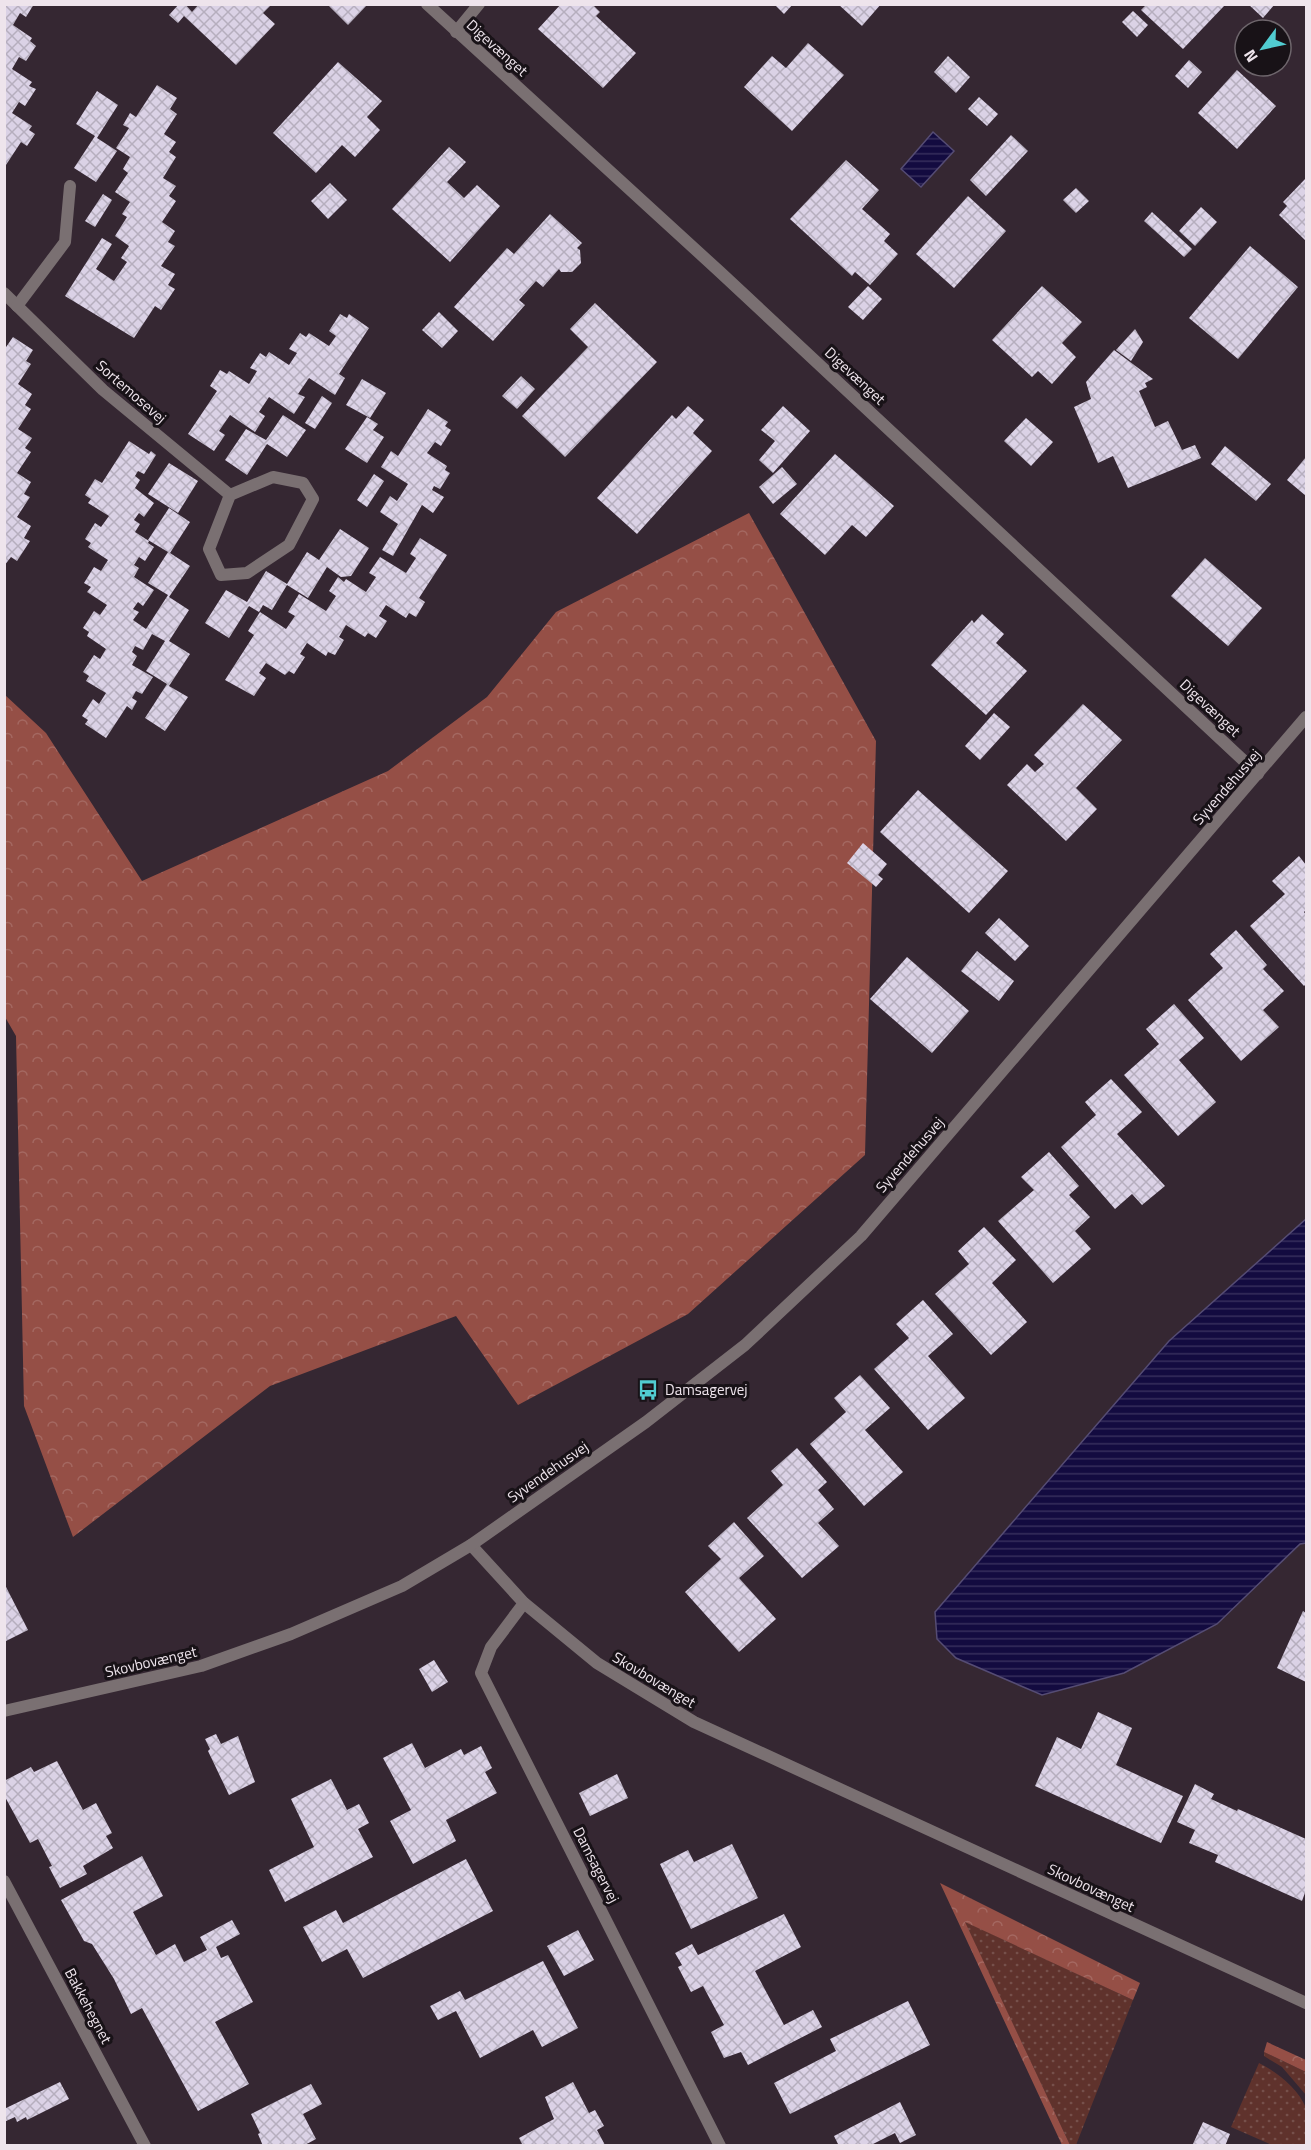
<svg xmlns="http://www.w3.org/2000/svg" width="1311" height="2150" font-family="'Titillium Web',sans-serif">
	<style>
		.green { fill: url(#green-dots) }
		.forest { fill: url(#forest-crowns) }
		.water { fill: url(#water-rules); stroke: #554c74; stroke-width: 1.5 }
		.building { fill: url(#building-cross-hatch) }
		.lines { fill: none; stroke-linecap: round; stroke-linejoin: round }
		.street { stroke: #7a7072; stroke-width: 12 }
		.labels { text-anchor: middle; stroke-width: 6; stroke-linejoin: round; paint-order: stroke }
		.street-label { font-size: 15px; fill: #eee4ec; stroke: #181217 }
		.poi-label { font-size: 15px; fill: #eee4ec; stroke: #181217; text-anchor: start }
	</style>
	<defs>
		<pattern id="green-dots" width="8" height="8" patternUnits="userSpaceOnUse" patternTransform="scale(1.5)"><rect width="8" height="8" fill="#5f322c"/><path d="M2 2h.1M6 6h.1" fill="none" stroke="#76504b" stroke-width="1.8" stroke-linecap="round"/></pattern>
		<pattern id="forest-crowns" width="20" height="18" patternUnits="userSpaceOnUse" patternTransform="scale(1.5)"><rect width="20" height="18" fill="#954f46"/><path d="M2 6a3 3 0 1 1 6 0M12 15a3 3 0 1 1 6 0" fill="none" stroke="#a46861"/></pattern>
		<pattern id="water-rules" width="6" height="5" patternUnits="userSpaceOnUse" patternTransform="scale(1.5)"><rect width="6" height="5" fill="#130b40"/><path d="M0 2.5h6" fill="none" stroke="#362e5c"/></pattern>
		<pattern id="building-cross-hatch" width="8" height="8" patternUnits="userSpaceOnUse" patternTransform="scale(1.5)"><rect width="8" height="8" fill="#dbd2e6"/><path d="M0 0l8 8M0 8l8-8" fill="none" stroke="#b6aebe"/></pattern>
	</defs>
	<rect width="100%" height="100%" fill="#352732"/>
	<g class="green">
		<polygon points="964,1921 1133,2000 1076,2145 1070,2145"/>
		<polygon points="1264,2052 1306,2072 1306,2095 1282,2067 1264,2056"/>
		<path d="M1259,2063C1277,2072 1298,2088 1306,2108C1309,2118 1307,2135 1306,2145H1272L1231,2127Z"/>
	</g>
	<g class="forest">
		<polygon points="749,513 876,741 865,1155 688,1314 518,1405 456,1316 270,1386 73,1537 24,1406 16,1036 5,1017 5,695 46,733 142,881 388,771 487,697 556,612"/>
		<polygon points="940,1883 1140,1983 1133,2000 965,1922 1070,2145 1062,2145"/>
		<polygon points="1267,2042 1306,2060 1306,2072 1264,2052"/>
	</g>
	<g class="water">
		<polygon points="933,132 954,151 921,187 901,169"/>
		<polygon points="1306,1219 1306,1543 1300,1544 1217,1624 1124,1673 1042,1695 956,1658 937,1639 935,1612 1169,1341"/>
	</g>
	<g class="building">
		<polygon points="4,4 34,4 26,17 20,13 13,25 32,38 30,41 36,46 26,61 19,57 12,69 32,82 29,86 36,89 25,106 19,102 12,113 32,126 29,130 35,134 27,146 21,142 4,168"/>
		<polygon points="179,4 185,4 192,12 199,4 272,4 263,13 275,24 236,65 184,16 178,23 169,15"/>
		<polygon points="327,4 368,4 348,25"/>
		<polygon points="561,4 592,4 600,12 596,16 636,53 603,88 538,29"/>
		<polygon points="774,4 793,4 784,14"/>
		<polygon points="838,4 881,4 862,26"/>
		<polygon points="1248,4 1275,4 1263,18"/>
		<polygon points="1146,5 1225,5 1183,49 1141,10"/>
		<polygon points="1133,11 1148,25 1137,37 1122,22"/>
		<polygon points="808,43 844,75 792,131 744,87 772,56 786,68"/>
		<polygon points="948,56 970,77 956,93 934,72"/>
		<polygon points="1189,60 1202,72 1188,88 1175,76"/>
		<polygon points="338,62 382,101 367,117 380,130 355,157 342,145 316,173 273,133"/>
		<polygon points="1237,70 1276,106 1237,149 1198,113"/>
		<polygon points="157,85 177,98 170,109 177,114 164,134 176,142 169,152 176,157 163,178 176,186 169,196 176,201 162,222 175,231 168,242 175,246 161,266 175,274 168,285 175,289 161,310 155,306 134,338 65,296 102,238 112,244 96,269 114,281 127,262 121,258 129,246 115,236 127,217 122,214 130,202 115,192 128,173 123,169 130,157 116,148 129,128 123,125 130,113 136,117"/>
		<polygon points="97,91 118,105 97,138 117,151 96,182 74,168 95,136 76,124"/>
		<polygon points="979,97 998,114 987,126 968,109"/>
		<polygon points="1011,135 1028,151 986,196 970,180"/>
		<polygon points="449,147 466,162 447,182 464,198 477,185 500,206 450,262 392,209"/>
		<polygon points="846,160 879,190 862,209 890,234 884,241 898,254 870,285 855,272 852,276 790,219"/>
		<polygon points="1306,178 1306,241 1279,215 1287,206 1283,202"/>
		<polygon points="330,183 347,200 328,219 311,201"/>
		<polygon points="1076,188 1089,201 1076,213 1063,200"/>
		<polygon points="103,194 112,200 95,227 85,221"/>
		<polygon points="968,196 1006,231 954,288 916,254"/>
		<polygon points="1201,207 1217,222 1195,246 1179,231"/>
		<polygon points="1152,212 1192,249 1184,257 1144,221"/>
		<polygon points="550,214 582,243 577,248 580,250 581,263 572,272 561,272 559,269 543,287 536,281 519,300 525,305 493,341 454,307 507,248 514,254"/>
		<polygon points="1250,246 1298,287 1238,359 1189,318"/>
		<polygon points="868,286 882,299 863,320 848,307"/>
		<polygon points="1042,286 1082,322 1062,343 1076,357 1052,384 1038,371 1032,377 992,340"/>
		<polygon points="595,303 657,362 565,457 522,416 588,347 570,329"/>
		<polygon points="439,312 458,331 442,348 422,330"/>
		<polygon points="340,314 347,318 349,314 369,328 339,374 345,378 335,395 309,378 298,394 305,397 294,414 269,397 259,412 265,416 255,432 230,415 219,431 225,435 214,451 188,434 217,391 210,386 220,370 227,374 229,371 249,384 257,371 250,368 260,353 266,357 269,352 289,365 297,353 289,349 300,333 306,337 309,333 329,346 336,336 329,331"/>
		<polygon points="1135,329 1143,342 1131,361 1116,350"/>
		<polygon points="13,337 33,350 26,361 31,364 18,384 32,394 25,405 31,409 18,429 32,438 25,448 31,452 17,473 31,482 24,494 30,497 17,517 31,526 24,538 30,541 17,561 11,557 4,566 4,350"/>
		<polygon points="1114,350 1153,379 1145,383 1147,387 1139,391 1155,427 1168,421 1182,450 1195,445 1201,458 1128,488 1113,456 1098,463 1074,407 1091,399 1086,382"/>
		<polygon points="521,376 535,389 517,409 502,396"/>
		<polygon points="362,379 386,393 370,418 346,405"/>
		<polygon points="322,396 332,403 315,429 305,423"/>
		<polygon points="688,406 704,420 693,433 712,451 637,534 597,498 672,415 676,419"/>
		<polygon points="783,406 810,431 773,473 759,460 775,441 761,430"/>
		<polygon points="428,409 448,422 445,426 451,430 441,446 435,442 427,453 447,466 445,470 450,473 440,489 434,486 432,490 444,497 433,513 422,505 393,556 382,550 398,524 380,512 390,496 397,501 408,484 381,467 391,451 398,456"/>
		<polygon points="283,415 306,430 287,457 267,444 247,475 225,460 246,429 266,440"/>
		<polygon points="367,417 378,424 373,430 384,437 367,463 345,449"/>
		<polygon points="1026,418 1053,442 1031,466 1004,441"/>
		<polygon points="129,441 149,454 151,451 156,455 144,474 138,471 135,476 140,480 135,488 154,503 144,517 139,513 134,520 140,524 135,532 149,541 148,543 154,547 145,561 139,557 134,565 139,568 134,577 154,590 143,606 138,602 133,609 139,612 133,620 146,629 168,595 148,583 168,552 148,540 169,508 190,522 170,553 190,566 169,597 189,610 169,641 190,654 169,686 188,697 165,731 145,718 167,684 146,671 165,641 152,634 143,650 135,646 132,652 137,656 132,665 153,677 142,694 136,691 132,698 137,701 132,710 127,706 106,738 85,724 88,720 82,716 93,699 99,704 106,693 86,681 89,676 83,672 94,655 100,659 106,649 87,636 89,632 83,628 94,611 100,615 107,605 87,592 91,587 84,583 94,567 101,571 108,560 88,547 91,543 85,539 95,523 101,527 109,516 88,503 91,499 85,495 95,479 102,483"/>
		<polygon points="1225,446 1271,484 1256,501 1211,464"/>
		<polygon points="835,454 894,506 866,537 852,525 825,555 780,514"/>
		<polygon points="1306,457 1306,496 1287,480"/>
		<polygon points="169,463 198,481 178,513 148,494"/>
		<polygon points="782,467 797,484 773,504 759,487"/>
		<polygon points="374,474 384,481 367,507 357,500"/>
		<polygon points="340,529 369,548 351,576 341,577 327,567 308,598 287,585 272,610 263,605 259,612 249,606 229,638 205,623 226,590 247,602 266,571 287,584 307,552 319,560"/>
		<polygon points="420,538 447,555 419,598 425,602 416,617 409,613 406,618 386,605 379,616 387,621 376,638 368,633 365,637 346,625 339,637 344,640 335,655 328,652 326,656 307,643 300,654 305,657 294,674 289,671 285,675 266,663 259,673 266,678 254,696 225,680 254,635 248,631 260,612 286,629 295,616 288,612 299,594 326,611 336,596 329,591 338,577 344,582 346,579 366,592 376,577 369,573 380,557 406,573 416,558 410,554"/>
		<polygon points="1205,558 1262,608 1228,646 1171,596"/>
		<polygon points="982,614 1004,634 996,643 1027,671 986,715 931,665 972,620 974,623"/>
		<polygon points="1083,704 1122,740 1076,788 1097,809 1066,841 1007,785 1027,764 1035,772 1044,764 1034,755"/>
		<polygon points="994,713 1010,727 980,760 965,746"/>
		<polygon points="918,790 1008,871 969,913 880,832"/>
		<polygon points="863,843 887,864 878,875 883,879 876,887 847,863"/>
		<polygon points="1299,856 1306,865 1306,910 1304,912 1306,915 1306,984 1304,986 1250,926 1285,894 1272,881"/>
		<polygon points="999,918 1029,946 1015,961 985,933"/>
		<polygon points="1236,930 1267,965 1263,969 1284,991 1263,1010 1279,1027 1241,1061 1188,1000 1223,968 1210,954"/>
		<polygon points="977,951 1014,981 999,1001 961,971"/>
		<polygon points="907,957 969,1011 932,1053 870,999"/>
		<polygon points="1174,1004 1204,1038 1179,1060 1216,1102 1178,1136 1124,1075 1159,1044 1146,1029"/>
		<polygon points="1111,1079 1142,1112 1117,1134 1165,1186 1142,1205 1132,1194 1115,1209 1061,1147 1096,1115 1085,1102"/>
		<polygon points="1049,1152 1079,1186 1069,1195 1090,1217 1075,1231 1091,1249 1053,1283 998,1221 1034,1190 1021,1177"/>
		<polygon points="984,1227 1016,1260 992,1283 1027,1322 991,1355 935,1294 969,1264 958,1251"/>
		<polygon points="923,1300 953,1334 928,1356 965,1398 928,1430 874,1369 909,1338 896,1324"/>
		<polygon points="860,1375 890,1408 865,1430 903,1472 864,1506 810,1444 846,1412 834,1398"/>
		<polygon points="797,1448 827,1482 818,1490 834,1509 818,1523 839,1546 802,1578 747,1518 783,1485 771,1471"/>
		<polygon points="734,1522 764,1556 739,1578 776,1619 739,1652 685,1592 721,1559 708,1546"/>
		<polygon points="4,1583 28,1630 4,1642"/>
		<polygon points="1303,1611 1306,1613 1306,1682 1277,1668"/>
		<polygon points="434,1660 448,1682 432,1692 419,1669"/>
		<polygon points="1098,1712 1132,1728 1116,1765 1183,1796 1161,1843 1035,1786 1057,1737 1081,1749"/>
		<polygon points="216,1734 221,1744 238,1736 255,1782 229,1795 208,1751 210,1749 205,1739"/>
		<polygon points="412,1743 425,1768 461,1749 464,1755 481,1746 492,1768 485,1772 497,1793 446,1820 456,1841 413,1864 390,1821 411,1810 383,1758"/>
		<polygon points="57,1761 83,1810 96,1803 112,1833 106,1836 113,1848 83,1866 87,1874 60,1888 49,1867 52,1866 38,1839 30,1843 4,1795 4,1781 31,1767 34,1772"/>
		<polygon points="617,1774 628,1798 590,1816 579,1793"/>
		<polygon points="331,1779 347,1810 359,1804 369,1823 358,1829 373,1857 285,1902 269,1870 314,1847 291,1799"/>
		<polygon points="1195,1784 1214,1794 1211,1799 1237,1811 1238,1809 1306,1839 1306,1890 1302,1901 1215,1862 1218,1855 1189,1843 1195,1830 1177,1822"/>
		<polygon points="732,1844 758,1898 691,1929 660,1864 688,1850 694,1862"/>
		<polygon points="142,1856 163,1896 133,1912 156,1955 175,1944 184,1962 207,1950 200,1937 232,1920 240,1934 216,1947 221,1958 228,1955 253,2002 215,2022 249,2084 198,2111 142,2008 131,2014 114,1979 92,1944 84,1941 61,1900"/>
		<polygon points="466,1859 493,1911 363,1978 347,1949 322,1962 303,1927 336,1910 343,1923"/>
		<polygon points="784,1914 801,1947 755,1971 784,2025 813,2010 822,2027 748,2065 741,2052 724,2058 711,2032 724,2025 703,1986 691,1992 678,1967 682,1965 675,1953 692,1944 698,1955"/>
		<polygon points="578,1930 594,1960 564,1976 547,1946"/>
		<polygon points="543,1961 578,2028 542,2047 533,2030 480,2058 456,2011 438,2020 430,2006 460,1991 465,2000"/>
		<polygon points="908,2001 930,2045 790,2114 774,2083 836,2051 830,2039"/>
		<polygon points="60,2082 69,2099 27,2120 26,2117 17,2122 15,2117 4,2122 4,2109"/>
		<polygon points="573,2082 589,2113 595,2110 604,2126 597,2130 605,2145 523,2146 519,2138 554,2119 545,2097"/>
		<polygon points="311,2084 322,2104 303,2114 316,2139 303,2146 263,2146 258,2134 260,2133 251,2114"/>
		<polygon points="900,2102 916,2135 900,2143 895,2133 869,2146 839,2146 834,2136"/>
		<polygon points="1203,2122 1230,2134 1225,2146 1192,2146"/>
	</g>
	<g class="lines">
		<g class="street">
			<polyline points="427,4 720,272 1258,774"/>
			<polyline points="456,32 479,4"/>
			<polyline points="4,293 103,390 230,495"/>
			<polyline points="17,306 65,242 70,186"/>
			<polygon points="273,477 303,483 313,499 289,545 247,573 221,575 209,549 230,495"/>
			<polyline points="471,1545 524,1603 597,1663 694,1722 1306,2003"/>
			<polyline points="524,1603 491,1647 481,1673 720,2146"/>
			<polyline points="4,1711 201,1666 291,1634 402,1586 471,1545 646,1422 745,1345 861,1236 1306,717"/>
			<polyline points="4,1881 145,2146"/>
		</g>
	</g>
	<defs>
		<g id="bus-bare" transform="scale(1.62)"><path d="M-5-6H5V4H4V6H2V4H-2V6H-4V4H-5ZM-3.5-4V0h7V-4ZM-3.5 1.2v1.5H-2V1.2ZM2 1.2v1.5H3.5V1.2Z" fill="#51ccd1" stroke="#181217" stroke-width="2.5" paint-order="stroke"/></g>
	</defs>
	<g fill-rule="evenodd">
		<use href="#bus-bare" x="648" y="1390"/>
	</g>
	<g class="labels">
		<g class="street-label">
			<text transform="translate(497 48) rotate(42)" y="5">Digevænget</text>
			<text transform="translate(855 376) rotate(43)" y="5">Digevænget</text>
			<text transform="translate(131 392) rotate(41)" y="5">Sortemosevej</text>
			<text transform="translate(1210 708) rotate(43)" y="5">Digevænget</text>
			<text transform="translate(1227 787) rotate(-49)" y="5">Syvendehusvej</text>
			<text transform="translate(910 1155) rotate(-49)" y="5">Syvendehusvej</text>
			<text transform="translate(548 1472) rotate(-35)" y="5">Syvendehusvej</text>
			<text transform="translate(151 1662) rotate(-13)" y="5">Skovbovænget</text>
			<text transform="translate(654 1680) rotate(31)" y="5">Skovbovænget</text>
			<text transform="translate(596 1865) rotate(63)" y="5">Damsagervej</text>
			<text transform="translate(1091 1888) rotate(25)" y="5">Skovbovænget</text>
			<text transform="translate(88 2006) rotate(62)" y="5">Bakkehegnet</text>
		</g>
		<g class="poi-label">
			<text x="665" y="1395">Damsagervej</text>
		</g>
	</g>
	<rect width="1311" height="2150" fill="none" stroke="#eee4ec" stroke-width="12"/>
	<g transform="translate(1263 48) rotate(237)"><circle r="28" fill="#181217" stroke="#6e666c" stroke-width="1.5"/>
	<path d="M0-4.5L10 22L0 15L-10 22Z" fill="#51ccd1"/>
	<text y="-9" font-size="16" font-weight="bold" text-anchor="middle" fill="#eee4ec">N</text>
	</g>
</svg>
